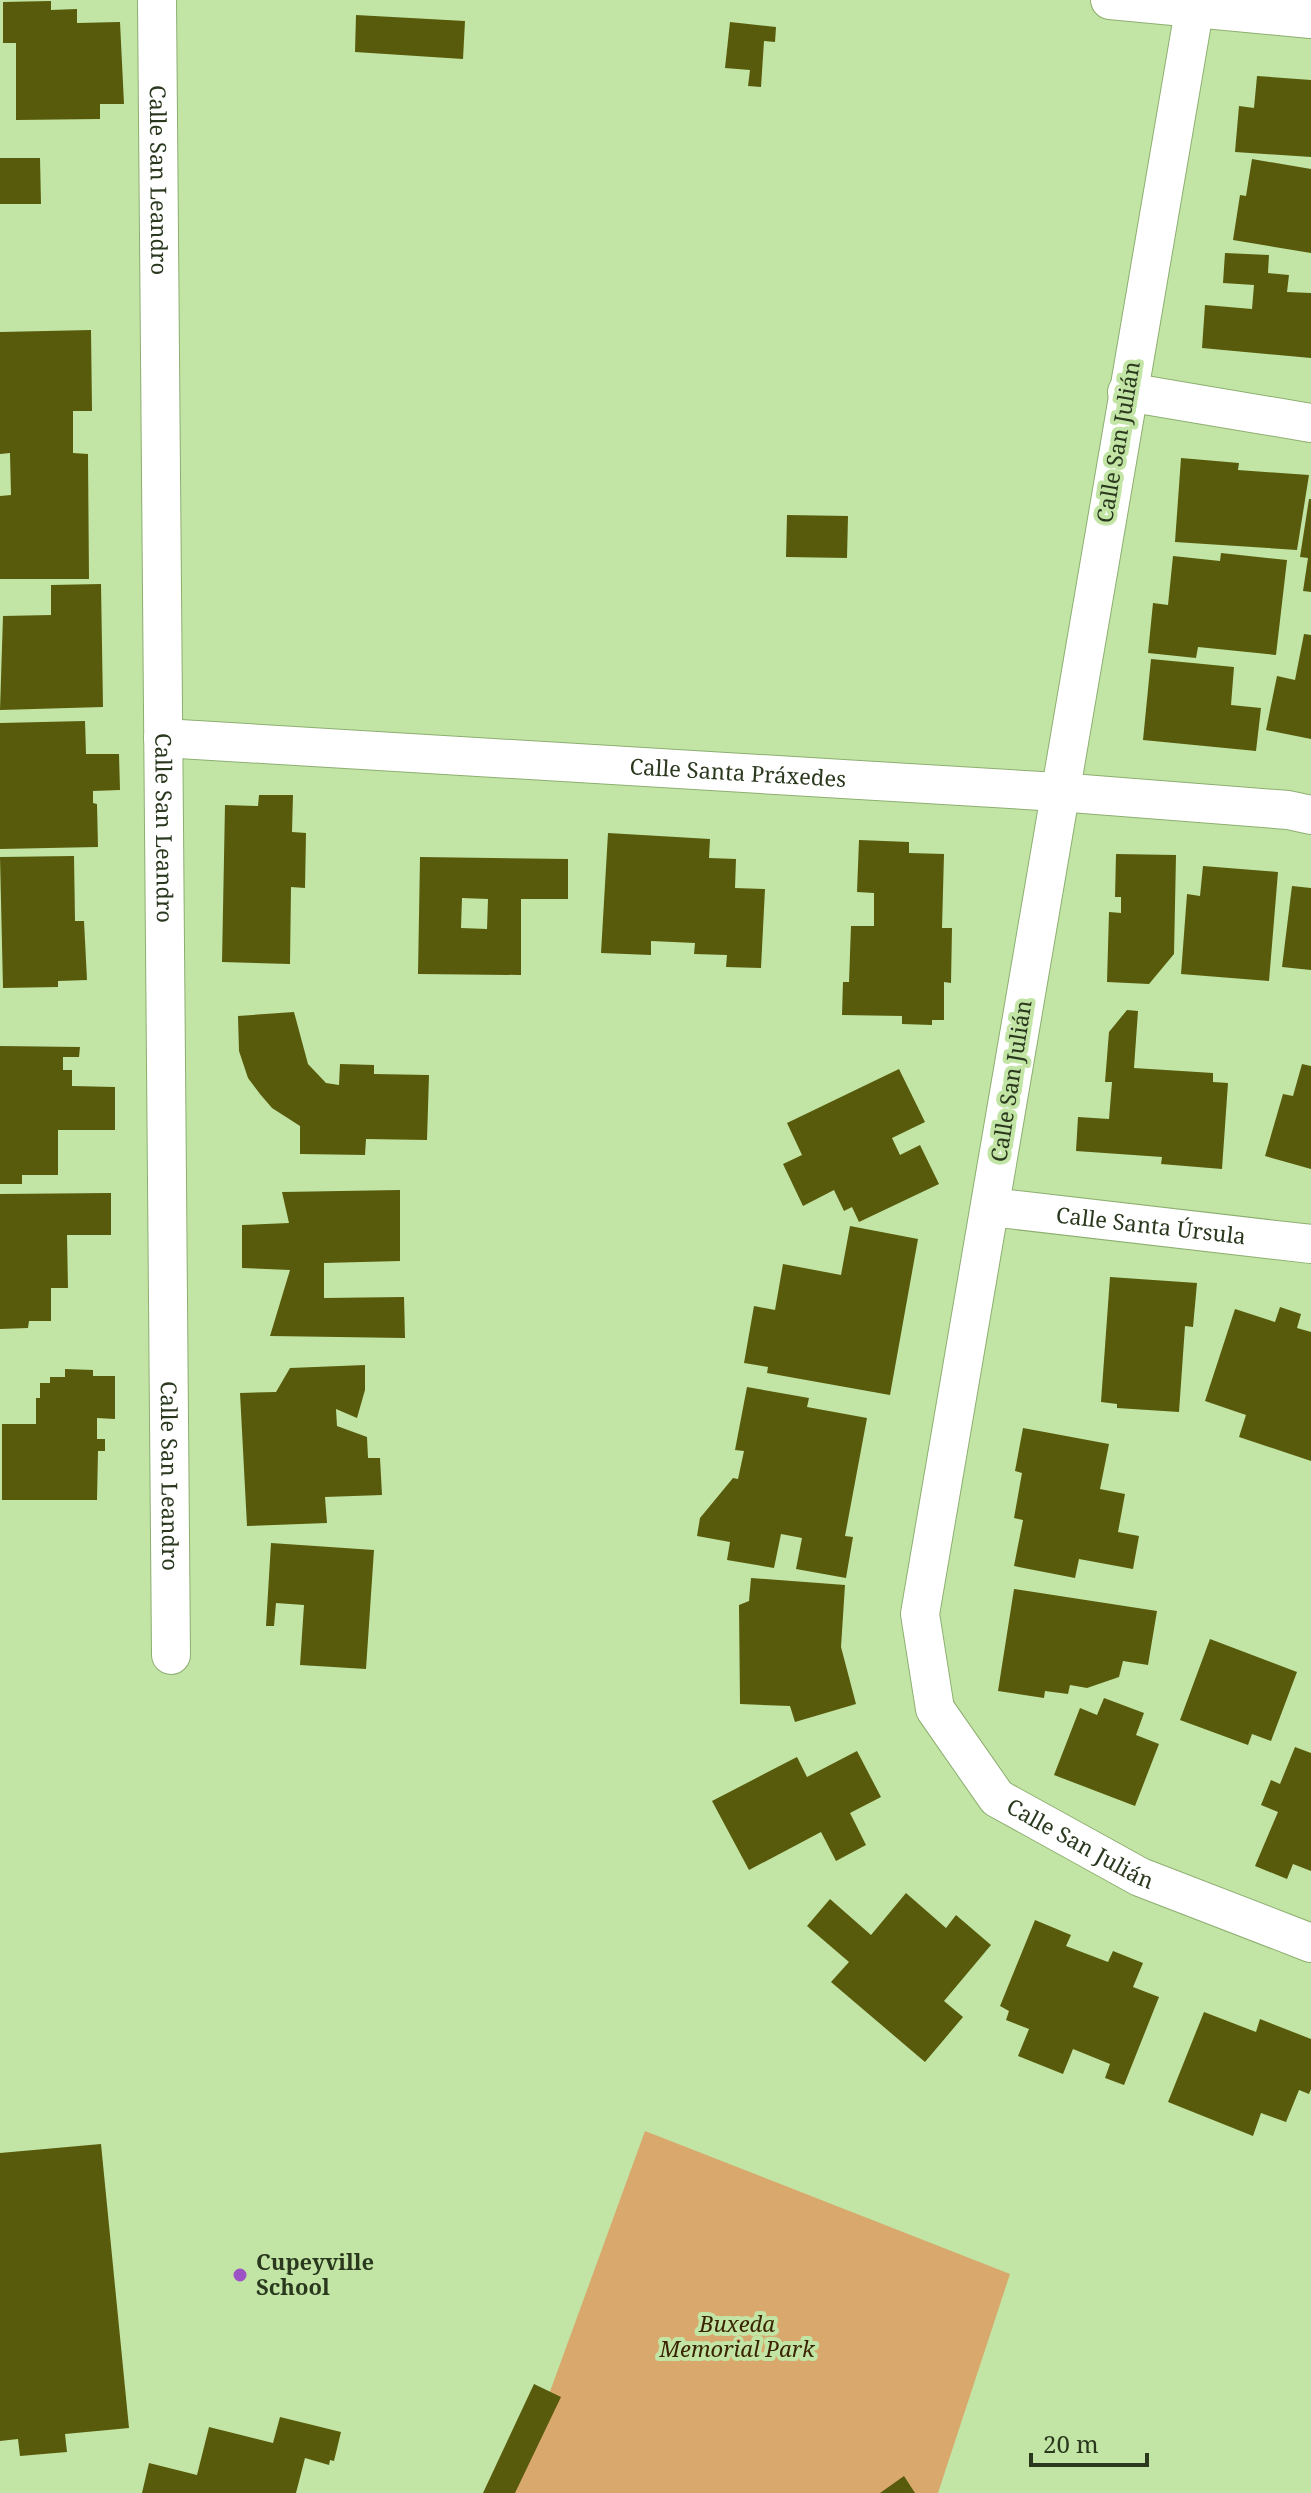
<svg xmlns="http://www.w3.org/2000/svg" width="1311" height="2493" font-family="'Noto Serif',serif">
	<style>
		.green { fill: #d8a86d }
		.building { fill: #585b0b; fill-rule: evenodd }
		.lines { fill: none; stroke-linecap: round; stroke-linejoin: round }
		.minor-casing { stroke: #8dae70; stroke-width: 40 }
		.minor { stroke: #fff; stroke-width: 38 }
		.poi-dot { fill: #9c53c6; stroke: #c2e5a5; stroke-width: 3 }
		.labels { text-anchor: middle; stroke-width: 8; stroke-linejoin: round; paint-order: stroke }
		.street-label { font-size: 22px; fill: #2a381e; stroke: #c2e5a5 }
		.poi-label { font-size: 22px; font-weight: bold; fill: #2a381e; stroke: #c2e5a5; text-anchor: start }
		.park-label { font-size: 22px; font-style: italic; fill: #3b2401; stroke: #c2e5a5 }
	</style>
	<rect width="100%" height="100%" fill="#c2e5a5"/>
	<polygon class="green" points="645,2131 1010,2274 938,2493 513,2493"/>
	<g class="building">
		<polygon points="51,1 51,10 77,9 77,23 120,22 124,104 100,104 100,119 16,120 16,43 3,43 3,2"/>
		<polygon points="356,15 465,21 463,59 355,52"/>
		<polygon points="730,22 776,27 775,42 764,41 761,87 748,86 750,70 725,68"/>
		<polygon points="1257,76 1311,80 1311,157 1235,152 1239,106 1254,108"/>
		<polygon points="0,158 40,158 41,204 0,204"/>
		<polygon points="1252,159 1311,169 1311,253 1233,240 1240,195 1246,196"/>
		<polygon points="1225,253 1269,255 1268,273 1289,275 1287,292 1311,293 1311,358 1202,348 1205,305 1252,309 1254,285 1223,283"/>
		<polygon points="91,330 92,411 73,411 73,453 88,454 89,579 0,579 0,496 11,495 10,453 0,454 0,332"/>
		<polygon points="1181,458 1239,463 1238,470 1309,475 1297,550 1175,542"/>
		<polygon points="1309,499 1311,499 1311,592 1303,591 1308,558 1300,557"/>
		<polygon points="787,515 848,516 847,558 786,557"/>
		<polygon points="1221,553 1287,560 1276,655 1198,647 1196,658 1148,653 1153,603 1168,605 1173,556 1220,561"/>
		<polygon points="101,584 103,707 0,710 3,616 51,615 51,585"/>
		<polygon points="1304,634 1311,635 1311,739 1266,730 1277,676 1295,680"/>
		<polygon points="1151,659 1234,667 1231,705 1261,708 1256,751 1143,740"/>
		<polygon points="85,721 86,754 119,754 120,790 93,791 93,803 97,804 98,847 0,849 0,723"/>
		<polygon points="259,795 293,795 292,832 306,833 305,888 291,887 290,964 222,962 225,805 258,806"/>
		<polygon points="608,833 710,839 709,858 736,859 735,888 765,889 761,968 726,967 727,955 694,954 695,943 651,941 651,955 601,953"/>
		<polygon points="859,840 909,842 909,853 944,854 942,928 952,928 951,983 944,982 944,1020 932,1020 932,1025 902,1024 902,1016 842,1015 843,982 849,982 851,926 874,926 874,893 857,892"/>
		<polygon points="1116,854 1176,855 1174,954 1149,984 1107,982 1109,912 1121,913 1121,897 1115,897"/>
		<polygon points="74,856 75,921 84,921 87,980 58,981 58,987 3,988 0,857"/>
		<path d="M420,857L568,859V899H521V975L418,974ZM462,898L488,899L487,929L461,928Z"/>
		<polygon points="1203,866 1278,872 1269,981 1181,974 1187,894 1200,896"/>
		<polygon points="1292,886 1311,888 1311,970 1282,967"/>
		<polygon points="1127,1010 1138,1011 1134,1068 1213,1073 1213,1082 1228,1083 1222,1169 1161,1164 1162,1157 1076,1151 1078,1117 1109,1119 1112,1082 1105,1082 1109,1032"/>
		<polygon points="294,1012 308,1064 326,1083 339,1085 340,1064 374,1065 374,1074 429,1075 427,1140 366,1139 365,1155 300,1154 300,1126 272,1108 260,1094 248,1078 239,1051 238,1016"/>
		<polygon points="0,1046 80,1047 79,1057 63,1057 63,1070 72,1070 72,1086 115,1087 115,1130 58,1130 58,1175 22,1175 22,1184 0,1184"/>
		<polygon points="1302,1064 1311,1066 1311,1169 1265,1156 1283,1094 1293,1096"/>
		<polygon points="899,1069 925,1122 892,1138 900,1155 920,1145 939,1184 859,1222 852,1207 844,1211 834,1190 803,1206 783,1164 802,1155 787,1123"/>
		<polygon points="400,1190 400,1261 324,1263 324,1298 404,1297 405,1338 270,1336 290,1270 242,1268 242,1225 289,1223 282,1192"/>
		<polygon points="111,1193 111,1235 67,1235 68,1288 51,1288 51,1321 29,1321 28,1328 0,1329 0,1194"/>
		<polygon points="850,1226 918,1239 890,1395 767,1373 768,1367 744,1363 754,1306 775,1310 783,1264 841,1275"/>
		<polygon points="1110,1277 1197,1283 1193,1327 1185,1326 1179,1412 1117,1408 1117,1404 1101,1402"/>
		<polygon points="1280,1307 1301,1314 1297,1328 1311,1332 1311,1461 1239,1437 1246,1415 1205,1401 1235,1309 1275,1322"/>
		<polygon points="365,1365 365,1390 357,1418 336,1409 337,1426 367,1437 368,1458 380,1458 382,1495 325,1497 327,1523 247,1526 240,1393 276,1392 290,1368"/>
		<polygon points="65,1369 93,1370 93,1376 115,1376 115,1419 97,1418 97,1439 105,1439 105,1451 98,1451 97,1500 2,1500 2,1424 36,1424 36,1398 40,1398 40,1383 50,1383 50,1377 65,1377"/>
		<polygon points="747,1387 809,1398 807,1407 867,1418 845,1536 853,1537 846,1578 796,1569 802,1538 781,1534 774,1568 727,1560 730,1542 697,1536 700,1518 733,1478 738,1479 744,1451 735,1450"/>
		<polygon points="1023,1428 1109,1444 1100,1489 1125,1494 1118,1532 1139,1536 1133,1569 1079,1559 1075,1578 1014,1566 1023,1520 1014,1518 1022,1473 1015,1471"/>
		<polygon points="271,1543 374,1550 366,1669 300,1665 304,1605 276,1603 274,1626 266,1626"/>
		<polygon points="751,1578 845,1585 841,1647 856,1704 795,1722 790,1706 740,1704 739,1605 749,1601"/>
		<polygon points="1014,1589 1157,1611 1148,1665 1123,1661 1119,1677 1087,1688 1070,1685 1068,1694 1045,1691 1044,1698 998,1691"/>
		<polygon points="1210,1639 1297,1672 1271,1741 1252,1734 1248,1745 1180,1720"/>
		<polygon points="1104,1698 1144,1713 1136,1735 1159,1744 1135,1806 1054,1775 1080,1708 1097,1715"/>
		<polygon points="1295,1747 1311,1753 1311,1871 1293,1864 1287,1879 1255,1866 1278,1812 1261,1805 1271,1780 1280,1784"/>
		<polygon points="857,1751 881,1797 850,1813 866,1845 836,1861 821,1832 749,1870 712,1801 797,1757 807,1777"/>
		<polygon points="906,1893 946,1928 956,1915 991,1945 944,2001 963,2017 925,2062 831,1982 849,1962 807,1926 830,1899 871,1935"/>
		<polygon points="1035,1920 1071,1935 1066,1946 1108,1962 1113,1951 1143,1963 1133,1987 1159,1997 1124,2085 1105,2078 1110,2064 1073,2049 1063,2074 1018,2056 1029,2029 1006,2020 1009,2011 1000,2006"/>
		<polygon points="1204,2012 1256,2032 1260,2019 1311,2039 1311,2089 1309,2094 1299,2090 1286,2122 1261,2113 1253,2136 1168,2102"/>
		<polygon points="101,2144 129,2428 65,2434 67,2452 20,2456 18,2439 0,2441 0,2153"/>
		<polygon points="534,2384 561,2397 515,2493 483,2493"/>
		<polygon points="280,2417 341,2432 334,2461 330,2460 329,2465 305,2458 296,2493 142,2493 149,2463 197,2475 209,2427 273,2443"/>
		<polygon points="904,2476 915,2493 880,2493"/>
	</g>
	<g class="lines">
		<g class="minor-casing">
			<g id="minor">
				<path id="s1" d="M157,0L171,1655"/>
				<polyline points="1110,0 1311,19"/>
				<path id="s2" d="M1195,5L920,1614L935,1709L997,1798L1140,1877L1311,1943"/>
				<polyline points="1127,392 1311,423"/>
				<path id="s3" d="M163,738L1058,792L1288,810L1311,815"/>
				<path id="s4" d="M990,1207L1311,1244"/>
			</g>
		</g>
		<use href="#minor" class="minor"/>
	</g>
	<circle class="poi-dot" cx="240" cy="2275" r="8"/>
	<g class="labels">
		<g class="street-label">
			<text dy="8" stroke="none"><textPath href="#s1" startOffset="180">Calle San Leandro</textPath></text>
			<text transform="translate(1118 442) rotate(-80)" y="8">Calle San Julián</text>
			<text dy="8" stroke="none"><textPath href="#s3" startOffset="576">Calle Santa Práxedes</textPath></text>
			<text dy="8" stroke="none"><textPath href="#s1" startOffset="828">Calle San Leandro</textPath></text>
			<text transform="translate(1011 1081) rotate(-81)" y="8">Calle San Julián</text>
			<text dy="8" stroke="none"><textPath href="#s4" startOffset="162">Calle Santa Úrsula</textPath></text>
			<text dy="8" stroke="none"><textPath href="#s1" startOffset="1476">Calle San Leandro</textPath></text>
			<text dy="8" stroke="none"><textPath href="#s2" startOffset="1932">Calle San Julián</textPath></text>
		</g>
		<g class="poi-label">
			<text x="256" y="2270">Cupeyville<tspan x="256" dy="25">School</tspan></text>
		</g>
		<g class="park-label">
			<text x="737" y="2332">Buxeda<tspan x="737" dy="25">Memorial Park</tspan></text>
		</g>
	</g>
	<path d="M1031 2453v12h116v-12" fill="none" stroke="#2a381e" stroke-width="4"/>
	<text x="1043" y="2453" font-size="24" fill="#2a381e" stroke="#c2e5a5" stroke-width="6" paint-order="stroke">20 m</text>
</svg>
